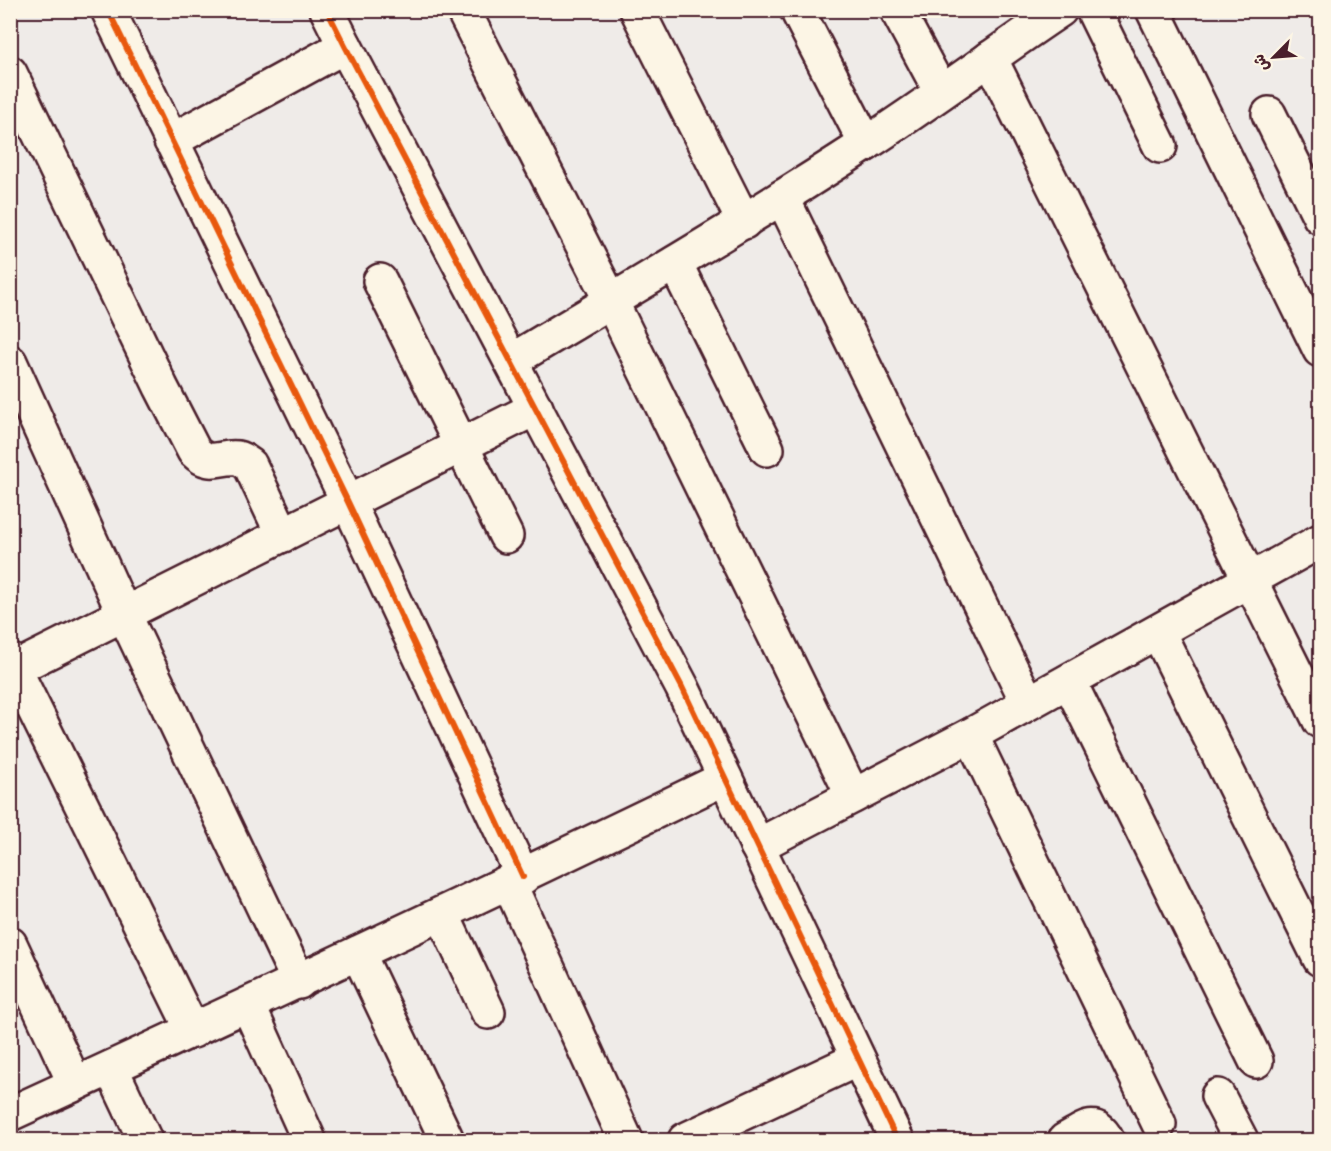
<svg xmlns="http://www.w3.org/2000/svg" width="1331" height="1151" font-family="Kalam,'Playpen Sans Arabic',sans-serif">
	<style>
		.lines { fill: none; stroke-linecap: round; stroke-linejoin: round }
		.street-casing { stroke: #4a1f2b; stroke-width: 38 }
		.street { stroke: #fcf5e5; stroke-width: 33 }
		.cycleway-casing { stroke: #fcf5e5; stroke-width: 10 }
		.cycleway { stroke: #e8590c; stroke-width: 6 }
	</style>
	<rect width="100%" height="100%" fill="#efebe8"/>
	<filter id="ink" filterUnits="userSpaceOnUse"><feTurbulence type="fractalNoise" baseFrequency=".0167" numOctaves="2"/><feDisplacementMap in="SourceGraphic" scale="12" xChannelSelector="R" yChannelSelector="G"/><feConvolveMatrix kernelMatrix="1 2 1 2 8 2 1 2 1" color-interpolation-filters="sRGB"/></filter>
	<g filter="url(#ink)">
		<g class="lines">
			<g class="street-casing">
				<g id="street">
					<polyline points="108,10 348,502 523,877"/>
					<polyline points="327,10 345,46 682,687 897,1140"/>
					<polyline points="463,10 611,301 853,796"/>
					<polyline points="637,10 744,222"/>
					<polyline points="797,10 866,144"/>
					<polyline points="897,10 941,92"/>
					<polyline points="1093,10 1160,146"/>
					<polyline points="1153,10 1320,350"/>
					<polyline points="990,58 1320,721"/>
					<path d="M10,73L161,387L194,451C211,468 219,456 237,458C242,459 246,462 250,465L283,535"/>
					<polyline points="1269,114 1320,217"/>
					<polyline points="171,141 345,46"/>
					<polyline points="782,197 1028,703"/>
					<polyline points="675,263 767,449"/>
					<polyline points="380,281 506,536"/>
					<path d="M511,361C629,290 749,220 864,145C931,102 994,54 1060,10"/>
					<polyline points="10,362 124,614 299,982"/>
					<polyline points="1158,632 1320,959"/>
					<polyline points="10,660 193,1031"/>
					<polyline points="10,671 536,408"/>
					<polyline points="1069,681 1256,1061"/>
					<polyline points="971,735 1159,1124"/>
					<polyline points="757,846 971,735 1320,541"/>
					<polyline points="509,883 626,1140"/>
					<polyline points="442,914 488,1012"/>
					<polyline points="10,944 75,1084"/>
					<polyline points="358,953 447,1140"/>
					<polyline points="248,1005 309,1140"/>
					<polyline points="111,1068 145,1140"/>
					<polyline points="1218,1096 1241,1140"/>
					<path d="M10,1114C250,1004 488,893 725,778"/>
					<polyline points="685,1140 858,1059"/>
					<path d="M1065,1140C1083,1131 1095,1117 1107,1140"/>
				</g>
			</g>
			<use href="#street" class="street"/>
			<g class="cycleway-casing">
				<g id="cycleway">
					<polyline points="108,10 348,502 523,877"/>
					<polyline points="327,10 345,46 682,687 897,1140"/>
				</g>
			</g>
			<use href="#cycleway" class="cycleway"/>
		</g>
	</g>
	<rect width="1331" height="1151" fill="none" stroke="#fcf5e5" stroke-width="36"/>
	<rect x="18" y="18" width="1295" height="1115" fill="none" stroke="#4a1f2b" stroke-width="2" filter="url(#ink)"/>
	<g transform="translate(1274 57) rotate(245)" stroke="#fcf5e5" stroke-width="4.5" paint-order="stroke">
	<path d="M0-4.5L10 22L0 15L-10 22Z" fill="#4a1f2b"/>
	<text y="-9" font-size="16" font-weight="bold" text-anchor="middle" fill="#4a1f2b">ش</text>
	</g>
</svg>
